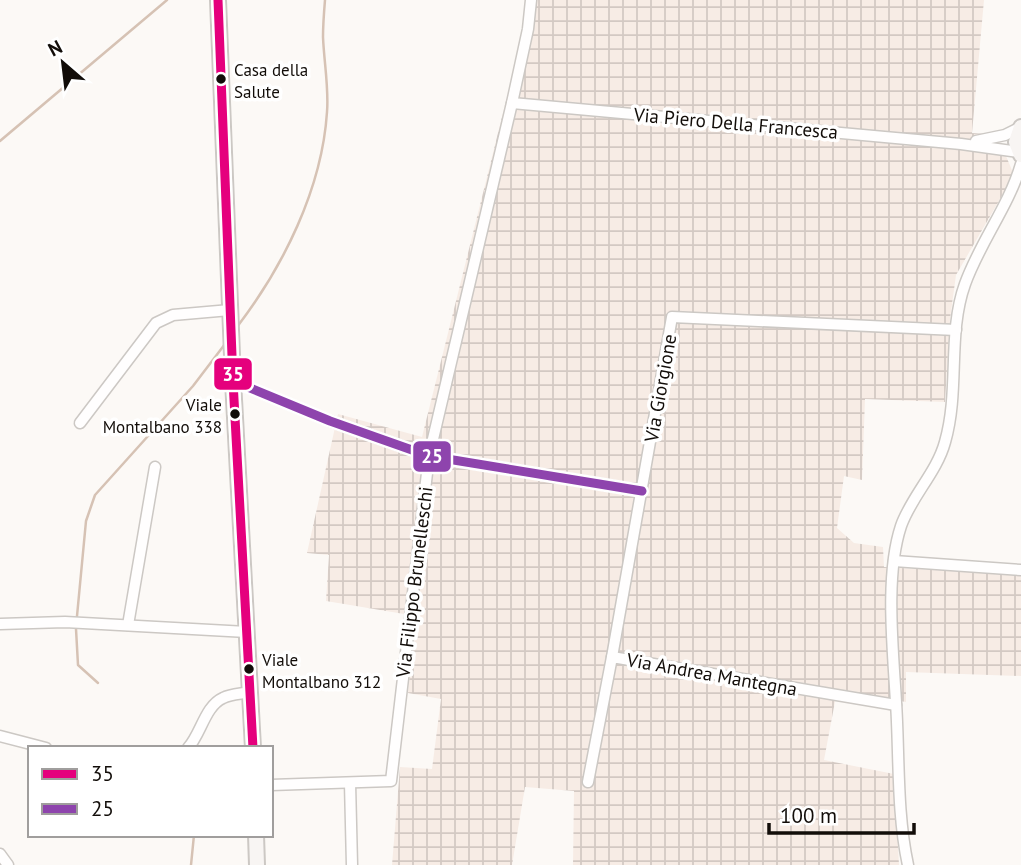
<svg xmlns="http://www.w3.org/2000/svg" width="1021" height="865" font-family="'PT Sans',sans-serif">
	<style>
		.industrial { fill: url(#industrial-grid) }
		.lines { fill: none; stroke-linecap: round; stroke-linejoin: round }
		.stream { stroke: #d6c2b4; stroke-width: 2.5 }
		.street-casing { stroke: #ccc8c4; stroke-width: 13 }
		.secondary-casing { stroke: #ccc8c4; stroke-width: 18 }
		.street { stroke: #fffefe; stroke-width: 10 }
		.secondary { stroke: #f8f5f3; stroke-width: 14 }
		.bus-1-casing { stroke: #fff; stroke-width: 14 }
		.bus-2-casing { stroke: #fff; stroke-width: 14 }
		.bus-1 { stroke: #e5007d; stroke-width: 9 }
		.bus-2 { stroke: #8e44ad; stroke-width: 9 }
		.bus-dot { fill: #120d09; stroke: #fff; stroke-width: 2.5 }
		.labels { text-anchor: middle; stroke-width: 7; stroke-linejoin: round; paint-order: stroke }
		.bus-label { font-size: 17px; fill: #120d09; stroke: #fff; text-anchor: start }
		.street-label { font-size: 19px; fill: #120d09; stroke: #fff }
		.line-badge { stroke: #fff; stroke-width: 2.5 }
		.badge-label { font-size: 19px; text-anchor: middle; font-weight: bold; fill: #fff }
	</style>
	<defs>
		<pattern id="industrial-grid" width="8" height="8" patternUnits="userSpaceOnUse" patternTransform="scale(1.75)"><rect width="8" height="8" fill="#f7ece5"/><path d="M0 4h8M4 0v8" fill="none" stroke="#d3c9c3"/></pattern>
	</defs>
	<rect width="100%" height="100%" fill="#fcf9f6"/>
	<polygon class="industrial" points="536,0 984,0 972,133 986,134 1006,156 1014,175 956,275 950,319 945,402 865,399 862,480 844,476 837,528 854,543 883,547 884,567 1021,575 1021,676 906,672 906,702 837,691 824,760 894,774 899,865 573,865 574,791 525,787 512,865 392,865 400,767 432,769 441,699 408,693 416,616 326,601 329,555 307,553 338,414 422,437 505,105 520,93"/>
	<g class="lines">
		<g class="stream">
			<polyline points="0,141 167,0"/>
			<path d="M237,327C283,267 322,189 327,112C329,88 324,62 323,37C323,25 324,12 325,0"/>
			<polyline points="77,616 86,521 95,495 193,386 225,344"/>
			<polyline points="76,629 78,665 98,683"/>
			<polyline points="191,865 194,835"/>
		</g>
		<g class="street-casing">
			<g id="street">
				<polyline points="512,103 961,144 1019,152"/>
				<polyline points="976,141 1005,135 1021,127"/>
				<polyline points="233,381 330,421 429,456 642,491"/>
				<polyline points="80,423 156,323 173,315 230,310"/>
				<polyline points="894,561 1021,570"/>
				<polyline points="0,624 65,622 247,632"/>
				<polyline points="128,625 155,467"/>
				<polyline points="612,657 672,317 956,330"/>
				<polyline points="0,736 46,748"/>
				<path d="M188,748C201,734 205,706 223,698C231,694 241,694 250,692"/>
				<polyline points="588,782 612,657 896,705"/>
				<polyline points="350,783 352,865"/>
				<polyline points="271,785 391,781 429,456 512,103 528,29 531,0"/>
				<polyline points="0,854 8,865"/>
				<path d="M908,865C898,819 899,769 897,722C895,665 883,580 901,526C911,497 937,472 945,442C960,390 947,334 965,284C980,242 1009,206 1021,164"/>
			</g>
		</g>
		<g class="secondary-casing">
			<g id="secondary">
				<polyline points="218,0 233,381 253,748"/>
				<polyline points="1021,127 1016,142 1021,155"/>
				<polyline points="256,835 257,865"/>
			</g>
		</g>
		<use href="#street" class="street"/>
		<use href="#secondary" class="secondary"/>
		<g class="bus-1-casing">
			<polyline id="bus-1" points="218,0 233,381 253,748"/>
		</g>
		<g class="bus-2-casing">
			<polyline id="bus-2" points="233,381 330,421 429,456 642,491"/>
		</g>
		<use href="#bus-1" class="bus-1"/>
		<use href="#bus-2" class="bus-2"/>
	</g>
	<g class="bus-dot">
		<circle cx="221" cy="79" r="6"/>
		<circle cx="235" cy="414" r="6"/>
		<circle cx="249" cy="669" r="6"/>
	</g>
	<g class="labels">
		<g class="bus-label">
			<text x="234" y="76">Casa della<tspan x="234" dy="22">Salute</tspan></text>
			<text x="222" y="411" text-anchor="end">Viale<tspan x="222" dy="22">Montalbano 338</tspan></text>
			<text x="262" y="666">Viale<tspan x="262" dy="22">Montalbano 312</tspan></text>
		</g>
		<g class="street-label">
			<text transform="translate(736 123) rotate(5)" y="7">Via Piero Della Francesca</text>
			<text transform="translate(660 388) rotate(-80)" y="7">Via Giorgione</text>
			<text transform="translate(414 582) rotate(-83)" y="7">Via Filippo Brunelleschi</text>
			<text transform="translate(712 674) rotate(10)" y="7">Via Andrea Mantegna</text>
		</g>
	</g>
	<g class="line-badge">
		<rect x="213" y="357" width="40" height="34" rx="7" fill="#e5007d"/>
		<rect x="412" y="440" width="40" height="33" rx="7" fill="#8e44ad"/>
	</g>
	<g class="badge-label">
		<text x="233" y="381">35</text>
		<text x="432" y="463">25</text>
	</g>
	<rect x="28" y="746" width="245" height="91" fill="#ffffff" stroke="#a09e9d" stroke-width="2"/>
	<rect x="42" y="769" width="35" height="10" fill="#e5007d" stroke="#a09e9d" stroke-width="2"/>
	<text x="91" y="781" font-size="21" fill="#120d09">35</text>
	<rect x="42" y="804" width="35" height="10" fill="#8e44ad" stroke="#a09e9d" stroke-width="2"/>
	<text x="91" y="816" font-size="21" fill="#120d09">25</text>
	<g transform="translate(63 63) rotate(332)" stroke="#ffffff" stroke-width="5" paint-order="stroke">
	<path d="M0-5L12 26L0 18L-12 26Z" fill="#120d09"/>
	<text y="-10" font-size="19" font-weight="bold" text-anchor="middle" fill="#120d09">N</text>
	</g>
	<path d="M769 823v10h145v-10" fill="none" stroke="#120d09" stroke-width="3.5"/>
	<text x="780" y="823" font-size="21" fill="#120d09" stroke="#ffffff" stroke-width="5" paint-order="stroke">100 m</text>
</svg>
